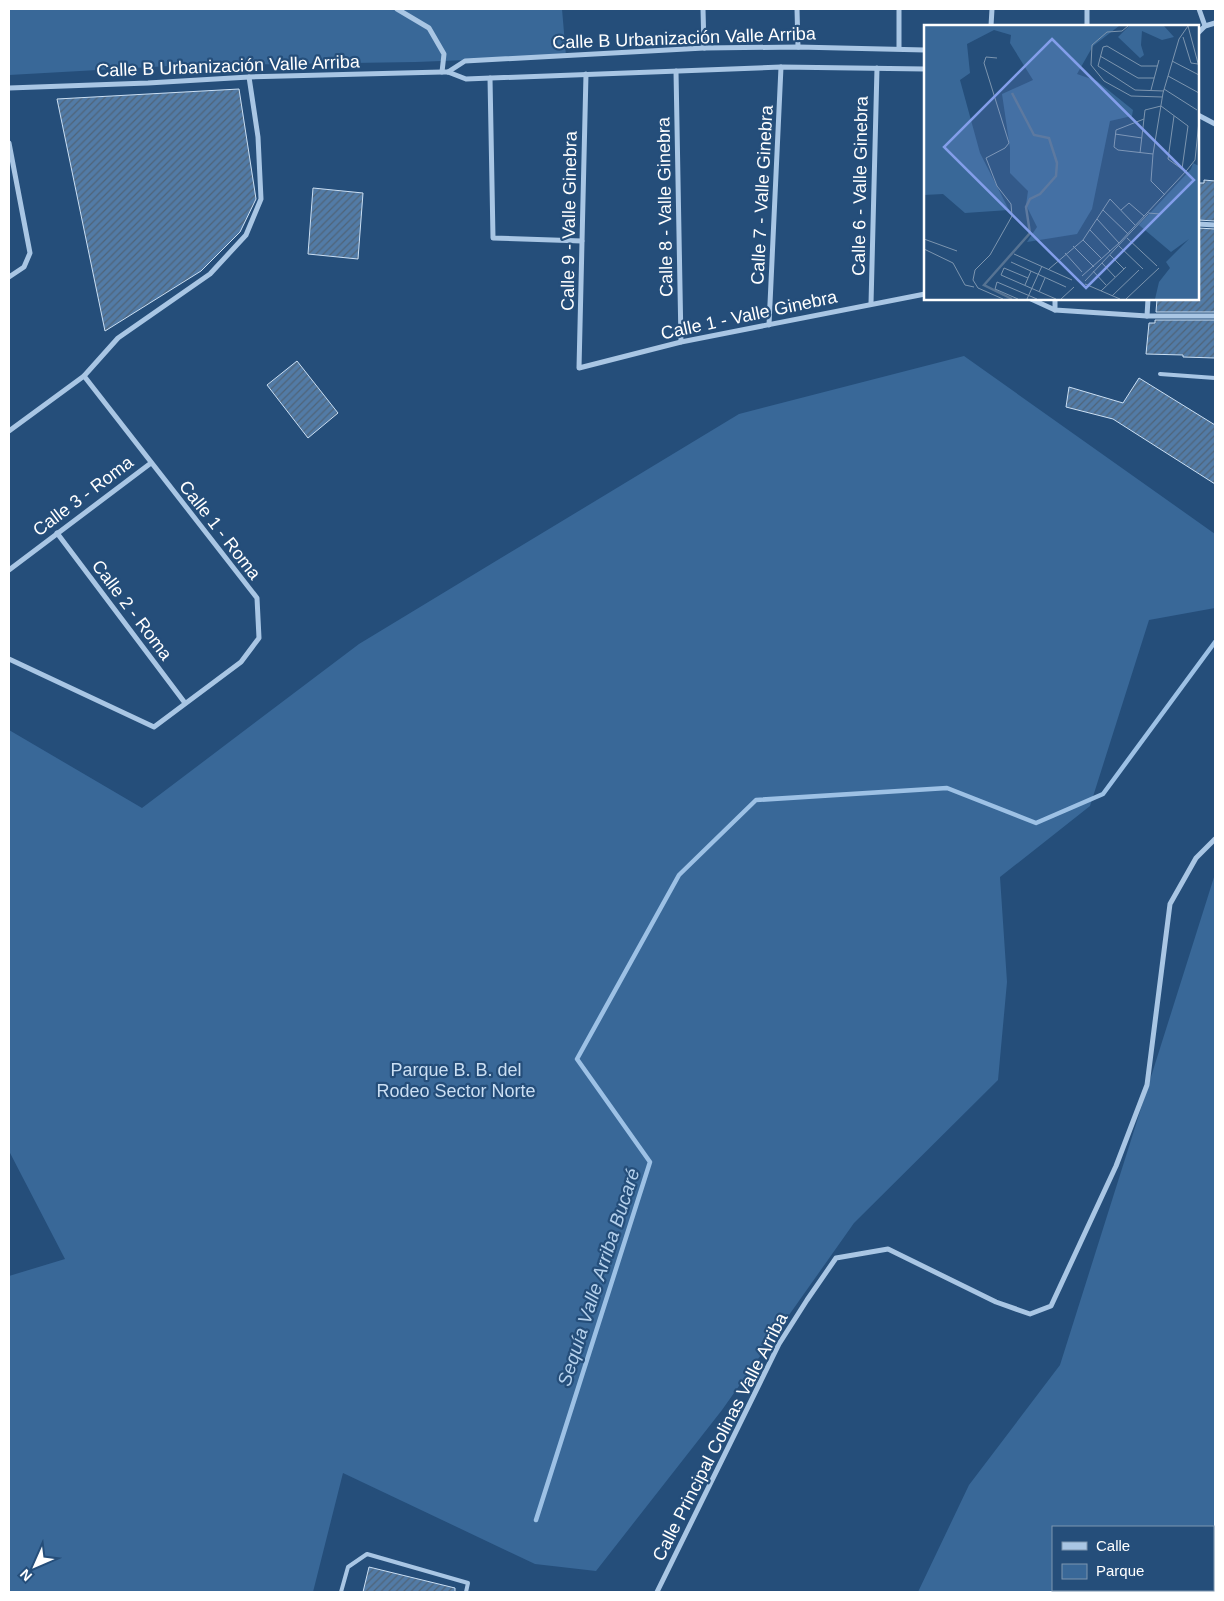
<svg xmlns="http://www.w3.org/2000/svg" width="1224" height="1601" font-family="Helvetica,sans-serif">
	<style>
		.green { fill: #396898; fill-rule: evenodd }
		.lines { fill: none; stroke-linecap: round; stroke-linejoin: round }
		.stream { stroke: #9dc1e5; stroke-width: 4.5 }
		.building { fill: url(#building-hatch); stroke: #cbdff3 }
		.lane { stroke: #a9c6e4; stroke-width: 4 }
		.street { stroke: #a9c6e4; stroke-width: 5 }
		.labels { text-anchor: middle; stroke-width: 4.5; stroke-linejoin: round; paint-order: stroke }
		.street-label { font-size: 18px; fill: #fff; stroke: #254e7a }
		.park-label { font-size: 18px; fill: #cbdff3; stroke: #254e7a }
		.water-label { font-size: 19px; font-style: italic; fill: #b4d0ec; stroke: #254e7a }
		.inset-river { fill: none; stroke: #567393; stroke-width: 2.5 }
		.inset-road { fill: none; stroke: #7c95af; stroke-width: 1 }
		.view { fill: #839eea; fill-opacity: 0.15; stroke: #839eea; stroke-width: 2.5 }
		.inset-edge { fill: none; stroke: #fff; stroke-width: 2.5 }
	</style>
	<defs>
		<pattern id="building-hatch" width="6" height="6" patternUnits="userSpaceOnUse" patternTransform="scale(1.25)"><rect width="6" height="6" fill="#527ba6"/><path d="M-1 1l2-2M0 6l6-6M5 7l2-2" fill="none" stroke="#4f6479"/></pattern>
	</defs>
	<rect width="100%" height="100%" fill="#254e7a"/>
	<g class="green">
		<polygon points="9,9 562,9 566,56 416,62 169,66 9,75"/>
		<polygon points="964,356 1215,534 1215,608 1149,620 1090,806 1000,877 1007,982 998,1080 854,1223 722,1410 596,1571 535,1564 343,1473 313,1592 9,1592 9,1276 65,1259 9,1151 9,730 142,808 359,644 739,414"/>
		<path d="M1215,874V1592H918L969,1485L1060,1365ZM1053,1527H1213V1590H1053Z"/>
	</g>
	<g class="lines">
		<polyline class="stream" points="536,1520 650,1162 577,1059 679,875 756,800 947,788 1036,823 1103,794 1215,642"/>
	</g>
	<g class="building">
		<polygon points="239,89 256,199 240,232 201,271 105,331 57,99"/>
		<polygon points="1204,180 1215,181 1215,221 1198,220 1198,183 1204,183"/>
		<polygon points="313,188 363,193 358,259 308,254"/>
		<polygon points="1198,228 1215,229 1215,312 1156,312 1157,299 1198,299"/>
		<polygon points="1155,320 1215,320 1215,358 1183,357 1183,355 1146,354 1149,323 1155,323"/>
		<polygon points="297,361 338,413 308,438 267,385"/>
		<polygon points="1139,378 1215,425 1215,484 1113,419 1066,407 1069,387 1123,403"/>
		<polygon points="369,1567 455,1588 455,1592 363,1592"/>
	</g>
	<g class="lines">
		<g class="lane">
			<polyline points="1160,374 1215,378"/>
			<polyline points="341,1592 348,1567 367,1554 468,1583 466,1592"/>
		</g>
		<g class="street">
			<polyline points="397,9 429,28 444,54 442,72"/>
			<polyline points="703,9 704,48"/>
			<polyline points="797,9 798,47"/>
			<polyline points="1199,9 1205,26"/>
			<polyline points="991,26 992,9"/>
			<polyline points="1087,26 1087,9"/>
			<polyline points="1198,33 1205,26 1215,23"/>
			<polyline points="899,48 899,9"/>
			<polyline points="676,71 681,342"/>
			<polyline points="448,72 465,61 704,48 798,47 925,50"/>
			<polyline points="586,74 579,368 681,342 925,294"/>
			<polyline points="490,78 493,238 582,241"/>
			<polyline points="9,88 148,83 249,77 442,72 448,72 466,79 781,67 925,69"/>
			<polyline points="1198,115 1215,124"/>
			<polyline points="9,143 30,253 24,267 9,277"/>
			<polyline points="1198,224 1215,225"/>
			<polyline points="1031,299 1055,310 1147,316 1215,316"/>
			<polyline points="871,304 877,68"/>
			<polyline points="1055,310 1055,299"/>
			<polyline points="1147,316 1148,299"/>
			<polyline points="769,325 781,67"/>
			<polyline points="9,431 84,376 118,338 210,274 246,235 261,199 258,137 249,77"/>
			<polyline points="57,533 185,703"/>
			<polyline points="9,570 151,463"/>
			<polyline points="9,659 154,727 241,662 259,638 257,598 84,376"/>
			<polyline points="657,1592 779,1344 807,1300 836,1258 888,1249 996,1302 1030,1314 1051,1306 1116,1166 1147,1085 1170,904 1196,858 1215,839"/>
		</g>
	</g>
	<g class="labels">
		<g class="street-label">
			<text transform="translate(684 38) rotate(-2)" y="6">Calle B Urbanización Valle Arriba</text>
			<text transform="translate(228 66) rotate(-2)" y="6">Calle B Urbanización Valle Arriba</text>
			<text transform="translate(860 186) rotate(-89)" y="6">Calle 6 - Valle Ginebra</text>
			<text transform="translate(762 195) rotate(-87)" y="6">Calle 7 - Valle Ginebra</text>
			<text transform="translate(665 207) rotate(-91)" y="6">Calle 8 - Valle Ginebra</text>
			<text transform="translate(569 221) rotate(-89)" y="6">Calle 9 - Valle Ginebra</text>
			<text transform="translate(749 315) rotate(-12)" y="6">Calle 1 - Valle Ginebra</text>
			<text transform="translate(83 496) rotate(-37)" y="6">Calle 3 - Roma</text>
			<text transform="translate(220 530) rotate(52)" y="6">Calle 1 - Roma</text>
			<text transform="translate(132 610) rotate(53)" y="6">Calle 2 - Roma</text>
			<text transform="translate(720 1437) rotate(-63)" y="6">Calle Principal Colinas Valle Arriba</text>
		</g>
		<g class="park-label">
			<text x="456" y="1076">Parque B. B. del<tspan x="456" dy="21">Rodeo Sector Norte</tspan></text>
		</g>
		<g class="water-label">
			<text transform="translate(598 1277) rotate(-72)" y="7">Sequía Valle Arriba Bucaré</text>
		</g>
	</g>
	<g transform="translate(924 25)">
		<rect width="275" height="275" fill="#254e7a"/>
		<path d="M0,1H195L169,21L153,49L173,56L209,85L208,91L186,96L168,184L153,209L103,217L113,202L102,180L104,166L86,148V123L78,69L109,55L86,18L87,10L70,5L43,19L46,48L36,55L56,128L85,185L41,188L19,169L0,170ZM205,1H240L250,12L238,15L218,6L217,20L220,30L216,33L194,12ZM269,138L275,141V274H231L235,257L246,243L242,237L265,214L247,227L215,200L267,144Z" fill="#396898"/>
		<path class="inset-river" d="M88,68L110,110L125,113L133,138L132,151L116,169L106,174L102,182L106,208L60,260L88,274"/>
		<path class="inset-road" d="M204,1L198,6L183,7L168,20L167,40L180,56L207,71L238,72M264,1L275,42M259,12L267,38L274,39M176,31L214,53H230M73,33L62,32L60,38L85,118L81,123L62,133L73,161L87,179L88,191L66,230L51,245L49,255L54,263L79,274M248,36L275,50M233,41H217L183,21L179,22L174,41L211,65L240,66M244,51L275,68M240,64L273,85M227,65L235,35M250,91L244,134L262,147M220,94L192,105L190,122L194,125L229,129M191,109L218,113M216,128L221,85L237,81L264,101L258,144M241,170L227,156L229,129L239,68L255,14L264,1M179,185L204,209M197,185L205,178L220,191M224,188L236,189L258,168M173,194L195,218M166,205L186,226M203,213L233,241M0,214L33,226M159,215L178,234M149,221L170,242M195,221L219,244M0,224L29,238L41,260L50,262M141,228L158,247M90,229L148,255M186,230L200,244M87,237L142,262M178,238L191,252M125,244L159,215L186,174L211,200M169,246L182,260M158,251L195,218L263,145L271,135L275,96M104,253L80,243L77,250L132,274M161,256L224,189M161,259L196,274M101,260L107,246M177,266L202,242M115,267L121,253M188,271L215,245M94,274L71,264L73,257L113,274M103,274L118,241M137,274L150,262M202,274L235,243"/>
		<path class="view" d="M128,14L270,155L162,263L20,122Z"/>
		<rect width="275" height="275" class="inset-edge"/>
	</g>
	<rect width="1224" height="1601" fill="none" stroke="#ffffff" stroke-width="20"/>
	<rect x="1052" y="1526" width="162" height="65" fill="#254e7a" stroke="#7c95af"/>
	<rect x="1062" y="1542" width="25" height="8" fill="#a9c6e4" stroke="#7c95af"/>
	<text x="1096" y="1551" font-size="15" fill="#ffffff">Calle</text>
	<rect x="1062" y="1564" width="25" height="15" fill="#396898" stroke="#7c95af"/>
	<text x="1096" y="1576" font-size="15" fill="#ffffff">Parque</text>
	<g transform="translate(35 1566) rotate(225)" stroke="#254e7a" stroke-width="4" paint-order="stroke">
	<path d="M0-4L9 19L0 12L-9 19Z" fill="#ffffff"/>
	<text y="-8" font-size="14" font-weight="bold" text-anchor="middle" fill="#ffffff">N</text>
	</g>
</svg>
